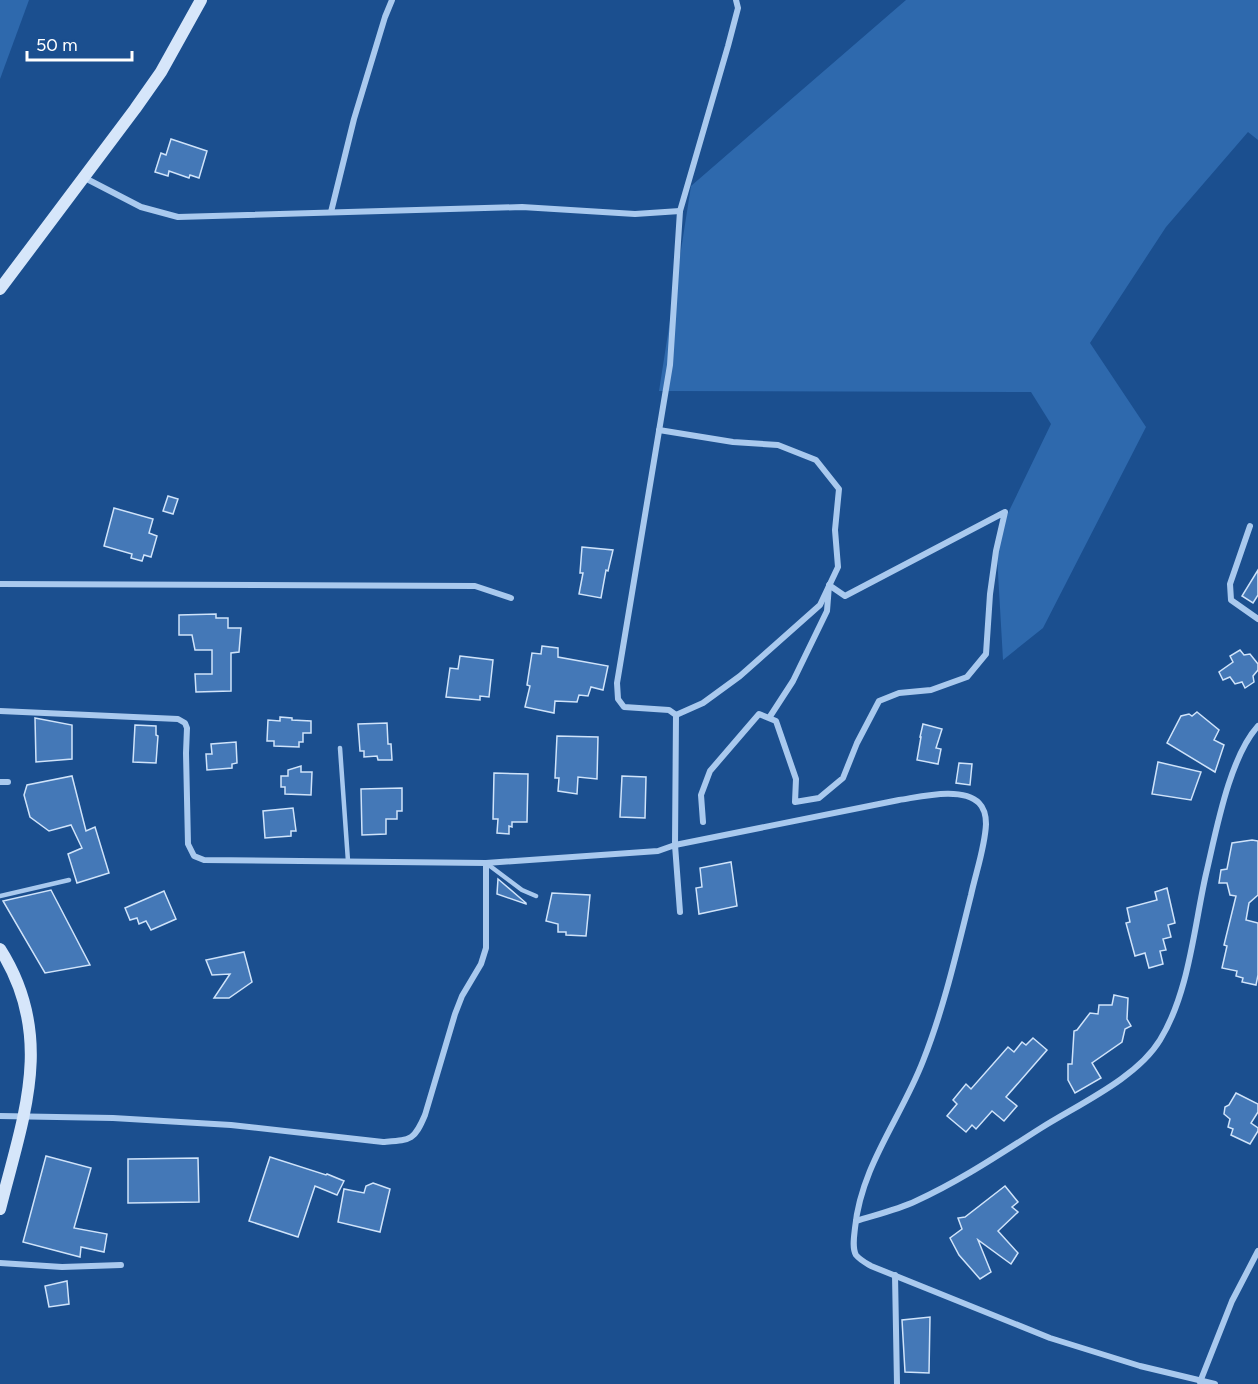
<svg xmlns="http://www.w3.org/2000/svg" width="1258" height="1384" font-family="Figtree,sans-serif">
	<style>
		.green { fill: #2e69ad }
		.building { fill: #4478b7; stroke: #cfe3fa; stroke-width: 1.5 }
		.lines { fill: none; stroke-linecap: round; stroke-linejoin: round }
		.service { stroke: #a9c9ee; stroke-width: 4.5 }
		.minor { stroke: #a9c9ee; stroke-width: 6 }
		.secondary { stroke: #d6e6fa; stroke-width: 12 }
	</style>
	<rect width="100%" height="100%" fill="#1b4f8f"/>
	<g class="green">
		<polygon points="0,0 29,0 0,79"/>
		<polygon points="906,0 1258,0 1258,140 1248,132 1166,227 1090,343 1146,427 1043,628 1003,660 996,538 1051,424 1031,392 659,391 691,186"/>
	</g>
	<g class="building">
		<polygon points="171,139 207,151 199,178 190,175 189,178 169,171 168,176 155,172 161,153 166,155"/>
		<polygon points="168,496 178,499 173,514 163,511"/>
		<polygon points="114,508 153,519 149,533 157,536 151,557 144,555 142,561 131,558 132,554 104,546"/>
		<polygon points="582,547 613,550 608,571 606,570 601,598 579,594 583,573 580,573"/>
		<polygon points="1258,570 1258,595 1253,603 1242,596"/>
		<polygon points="216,614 216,618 228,618 228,628 241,628 239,652 231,653 231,691 196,692 195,674 212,674 212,650 195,650 192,635 179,635 179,615"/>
		<polygon points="542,646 558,648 558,657 608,666 603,690 591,687 588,696 579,695 577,702 555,701 554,713 525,707 530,686 527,685 532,653 541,654"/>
		<polygon points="1240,650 1244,655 1250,654 1258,664 1258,670 1253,676 1254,682 1245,688 1242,682 1235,684 1230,677 1223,680 1219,672 1233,662 1230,656"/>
		<polygon points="460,656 493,660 489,697 480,696 480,700 446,697 450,668 458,669"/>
		<polygon points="1197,712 1219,730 1214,740 1224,745 1215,772 1167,743 1181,716 1189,714 1192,716"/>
		<polygon points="280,717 292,718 292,720 311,721 311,733 303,733 303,742 299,742 299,747 274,746 274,741 267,741 268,720 280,721"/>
		<polygon points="35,718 72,725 72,759 36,762"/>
		<polygon points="387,723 388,744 391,744 392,760 378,760 377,756 364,757 364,751 360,751 358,724"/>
		<polygon points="923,724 942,729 936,748 941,749 938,764 917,760 921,737 920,737"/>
		<polygon points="135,725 156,726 156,735 158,736 156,763 133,762"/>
		<polygon points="557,736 598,737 597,779 578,777 577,794 558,791 559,778 555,778"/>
		<polygon points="236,742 237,763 232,764 232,768 207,770 206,754 212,754 211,744"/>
		<polygon points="1158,762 1201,772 1191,800 1152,794"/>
		<polygon points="959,763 972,764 970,785 956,783"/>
		<polygon points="301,766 301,772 312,772 311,795 285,794 285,787 281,787 281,776 288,776 288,770"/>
		<polygon points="494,773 528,774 527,822 512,822 512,827 509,826 509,834 497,833 498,819 493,819"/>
		<polygon points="72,776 86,831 95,827 109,873 77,883 68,854 82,848 71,825 49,831 30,817 24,795 27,785"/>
		<polygon points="622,776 646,777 645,818 620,817"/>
		<polygon points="402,788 402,811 397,811 397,819 386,819 386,834 362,835 361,789"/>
		<polygon points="293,808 296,831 291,831 291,836 265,838 263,811"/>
		<polygon points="1252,840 1258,841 1258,895 1249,903 1246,920 1258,923 1258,975 1256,985 1242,982 1243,978 1236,976 1237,971 1222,968 1227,946 1224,945 1236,896 1230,895 1227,883 1219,883 1221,870 1227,869 1232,843"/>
		<polygon points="731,862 737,906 699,914 696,888 702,887 700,868"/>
		<polygon points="498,879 526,903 526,904 497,894"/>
		<polygon points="1167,888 1175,923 1168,925 1171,937 1163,939 1166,950 1160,951 1163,964 1149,968 1145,953 1135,956 1126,923 1130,922 1127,908 1157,900 1155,892"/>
		<polygon points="51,890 90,965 45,973 3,901"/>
		<polygon points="164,891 176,919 151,930 146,921 139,924 137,918 130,920 125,908"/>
		<polygon points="552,893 590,895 586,936 566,935 566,932 558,932 558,924 546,921"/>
		<polygon points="244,952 252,982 229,998 214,998 230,974 212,975 206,960"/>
		<polygon points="1114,995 1128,998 1127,1019 1131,1026 1125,1029 1122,1042 1092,1063 1101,1078 1075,1093 1068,1080 1068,1064 1072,1064 1074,1031 1077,1030 1090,1013 1098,1014 1099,1005 1112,1005"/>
		<polygon points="1033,1038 1047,1050 1006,1097 1017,1106 1004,1121 992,1111 976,1129 972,1125 966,1132 947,1116 957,1104 953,1100 966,1084 971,1089 1008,1047 1014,1052 1022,1042 1026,1045"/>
		<polygon points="1236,1093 1258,1104 1258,1112 1251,1123 1258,1128 1258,1131 1250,1144 1231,1135 1233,1129 1228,1127 1230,1119 1224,1114 1225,1107 1229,1105"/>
		<polygon points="46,1156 91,1168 74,1228 107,1234 104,1252 81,1247 80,1257 23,1242"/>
		<polygon points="270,1157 326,1175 327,1174 344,1181 337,1195 315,1186 298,1237 249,1221"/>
		<polygon points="198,1158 199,1202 128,1203 128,1159"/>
		<polygon points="373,1183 390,1189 380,1232 338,1222 344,1189 364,1193 366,1186"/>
		<polygon points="1005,1186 1018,1202 1012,1207 1018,1212 998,1231 1018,1253 1011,1264 978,1240 991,1272 980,1279 959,1255 950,1238 962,1229 958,1218 965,1217"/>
		<polygon points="67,1281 69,1304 49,1307 45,1286"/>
		<polygon points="930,1317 929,1373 905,1372 902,1320"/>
	</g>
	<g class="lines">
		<g class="service">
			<polyline points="340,748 348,861"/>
			<polyline points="486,863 522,890 536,896"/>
			<polyline points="0,896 69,880"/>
		</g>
		<g class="minor">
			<path d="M83,177L141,207L178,217L522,207L635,214L680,211L670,365L617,683L618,699L624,707L669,710L676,715L675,845L899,800C920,797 962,786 979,803C984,808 986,816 986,824C985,847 976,872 971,895C957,951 944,1008 923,1061C901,1118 861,1166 855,1228C854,1237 852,1248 856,1255C860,1260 866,1263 871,1266L1050,1338L1140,1366L1215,1384"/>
			<polyline points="680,211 728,46 738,8 736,0"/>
			<polyline points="331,212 354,119 385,17 392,0"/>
			<polyline points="659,430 733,442 778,445 816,460 839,489 835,530 838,567 820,605 740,676 703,703 676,715"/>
			<polyline points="1250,526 1230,584 1231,600 1258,619"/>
			<polyline points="0,584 475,586 511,598"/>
			<polyline points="0,711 178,719 185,723 187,728 186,753 188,844 194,856 204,860 486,863 658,851 675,845 680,912"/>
			<polyline points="0,782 8,782"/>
			<polyline points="703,822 701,795 710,771 759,714 776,721 796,779 795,802 819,798 843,778 857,743 879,701 899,693 931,690 967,677 986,654 990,594 996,551 1005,512 845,596 829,585 827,611 793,681 769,718"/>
			<path d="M0,1116L113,1118L231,1125L383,1142C411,1140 414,1141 425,1115L455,1014L462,996L481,964L486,948V863"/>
			<path d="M856,1221C875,1215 897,1210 916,1201C960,1181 1000,1154 1041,1128C1079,1104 1137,1078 1160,1040C1189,993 1194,927 1206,874C1216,832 1229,758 1258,726"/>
			<polyline points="0,1263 62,1267 121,1265"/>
			<polyline points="895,1275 897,1384"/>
			<polyline points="1200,1382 1232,1301 1258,1251"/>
		</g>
		<g class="secondary">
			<polyline points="0,289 135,109 161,72 201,0"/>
			<path d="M0,949C56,1037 23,1117 0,1209"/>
		</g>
	</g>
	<path d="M27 51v9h105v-9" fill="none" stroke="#ffffff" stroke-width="3"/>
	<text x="36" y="51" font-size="18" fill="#ffffff" stroke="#1b4f8f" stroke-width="4.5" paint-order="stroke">50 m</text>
</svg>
